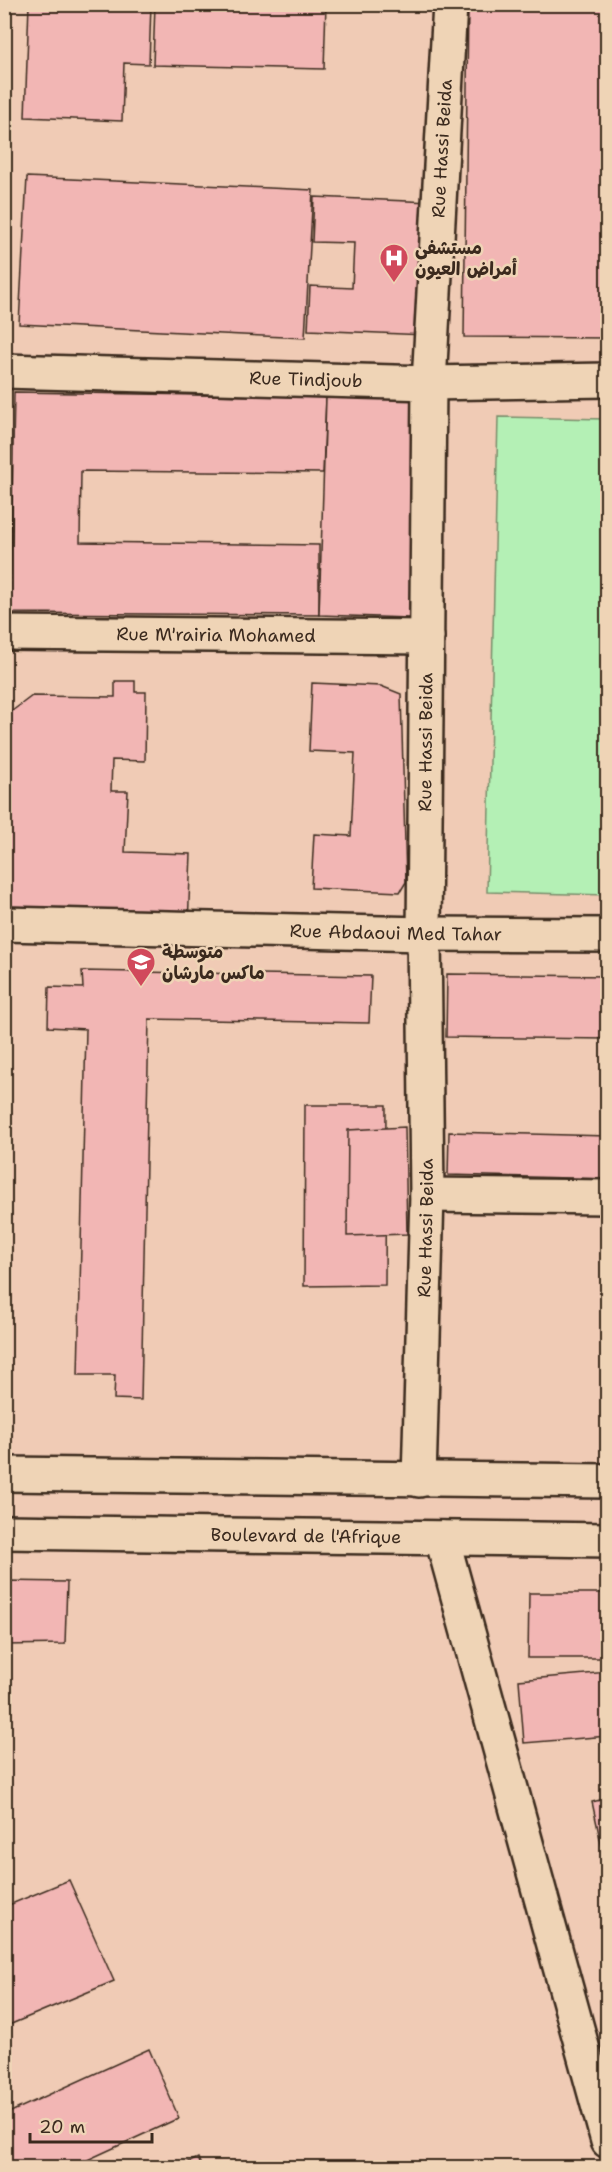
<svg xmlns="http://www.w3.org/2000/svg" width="612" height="2172" font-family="'Shantell Sans','Playpen Sans Arabic',sans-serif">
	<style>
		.green { fill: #b4f0b5; stroke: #788d6a; stroke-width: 1.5 }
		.building { fill: #f2b6b4; stroke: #3b2a1e; stroke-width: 1.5 }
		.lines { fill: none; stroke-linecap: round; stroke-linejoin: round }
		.street-casing { stroke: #3b2a1e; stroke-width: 38 }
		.primary-casing { stroke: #3b2a1e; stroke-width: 38 }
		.street { stroke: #efd4b6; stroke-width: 33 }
		.primary { stroke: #efd4b6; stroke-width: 33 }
		.labels { text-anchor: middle; stroke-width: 5; stroke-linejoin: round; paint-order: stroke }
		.street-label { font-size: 18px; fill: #3b2a1e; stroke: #efd4b6 }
		.poi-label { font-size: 18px; font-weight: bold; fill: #3b2a1e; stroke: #efd4b6; text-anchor: start }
	</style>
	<rect width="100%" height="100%" fill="#f0cbb5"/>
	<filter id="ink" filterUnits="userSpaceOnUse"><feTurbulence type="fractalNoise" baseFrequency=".0167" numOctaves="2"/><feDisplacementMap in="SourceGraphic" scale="12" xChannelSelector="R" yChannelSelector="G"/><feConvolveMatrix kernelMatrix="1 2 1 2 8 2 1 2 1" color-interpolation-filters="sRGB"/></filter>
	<g filter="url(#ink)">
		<polygon class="green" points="498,417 607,419 607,895 487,892"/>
		<g class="building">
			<polygon points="29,4 151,4 149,64 124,63 122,121 25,117"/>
			<polygon points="155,4 326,4 324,69 153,65"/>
			<polygon points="468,4 608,4 608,338 464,337"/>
			<polygon points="27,177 313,190 305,338 19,324"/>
			<polygon points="314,197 431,202 426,335 308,330 310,286 352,288 354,243 312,242"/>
			<polygon points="14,392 326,397 323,473 81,471 80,542 319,545 319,615 10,613"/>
			<polygon points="326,397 416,400 409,618 319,615"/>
			<polygon points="115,681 135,681 135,692 146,692 145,761 112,760 111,791 128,791 125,852 191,854 188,925 4,919 4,717 32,696 115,697"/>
			<polygon points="312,683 381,686 401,694 406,882 400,892 311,888 314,834 351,836 355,753 309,751"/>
			<polygon points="82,971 371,976 369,1023 149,1019 141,1400 114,1399 115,1375 78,1375 86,1029 48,1027 49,987 83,988"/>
			<polygon points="447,974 608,976 608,1039 446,1037"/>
			<polygon points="305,1105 386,1105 385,1285 304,1286"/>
			<polygon points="405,1127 407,1234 347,1236 348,1130"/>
			<polygon points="449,1132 608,1136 608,1179 448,1175"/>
			<polygon points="4,1581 67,1582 65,1644 4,1645"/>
			<polygon points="529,1593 608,1593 608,1658 528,1658"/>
			<polygon points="608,1672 608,1736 524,1743 519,1680"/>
			<polygon points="608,1798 608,1875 592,1802"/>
			<polygon points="69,1880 114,1981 4,2027 4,1907"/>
			<polygon points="149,2049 179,2118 70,2168 4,2168 4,2115"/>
			<polygon points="198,2158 202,2168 177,2168"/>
		</g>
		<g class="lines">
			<g class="street-casing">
				<g id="street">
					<path id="s1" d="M4,371L429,383L608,380"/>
					<path id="s2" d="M4,633L427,637"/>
					<path id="s3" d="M4,924L424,934L608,935"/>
					<polyline points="427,1195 608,1197"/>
					<path id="s4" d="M419,1480L427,1195L424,934L429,383L450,4"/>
					<polyline points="442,1538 608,2141"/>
				</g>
			</g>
			<g class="primary-casing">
				<g id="primary">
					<polyline points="4,1474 608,1481"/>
					<path id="s5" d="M4,1532L608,1540"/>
				</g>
			</g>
			<use href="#street" class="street"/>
			<use href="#primary" class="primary"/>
		</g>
	</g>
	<defs>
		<g id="hospital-pin" transform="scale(1.5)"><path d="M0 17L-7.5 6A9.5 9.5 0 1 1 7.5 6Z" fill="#d1495b" stroke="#efd4b6"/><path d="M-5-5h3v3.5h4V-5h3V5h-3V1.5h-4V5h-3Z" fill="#fff"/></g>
		<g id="school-pin" transform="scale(1.5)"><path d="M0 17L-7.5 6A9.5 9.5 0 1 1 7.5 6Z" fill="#d1495b" stroke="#efd4b6"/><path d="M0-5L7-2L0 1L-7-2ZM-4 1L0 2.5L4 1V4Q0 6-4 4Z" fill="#fff"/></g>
	</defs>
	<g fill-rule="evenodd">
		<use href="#hospital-pin" x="394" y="258"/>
		<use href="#school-pin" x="141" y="962"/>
	</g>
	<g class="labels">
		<g class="street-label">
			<text dy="6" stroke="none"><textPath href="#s4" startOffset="1332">Rue Hassi Beida</textPath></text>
			<text dy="6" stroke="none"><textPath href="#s1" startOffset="302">Rue Tindjoub</textPath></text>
			<text dy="6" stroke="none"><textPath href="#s2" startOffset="212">Rue M'rairia Mohamed</textPath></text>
			<text dy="6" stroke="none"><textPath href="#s4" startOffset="738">Rue Hassi Beida</textPath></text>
			<text dy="6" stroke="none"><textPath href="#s3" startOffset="392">Rue Abdaoui Med Tahar</textPath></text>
			<text dy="6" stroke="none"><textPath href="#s4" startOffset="252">Rue Hassi Beida</textPath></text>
			<text dy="6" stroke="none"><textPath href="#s5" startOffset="302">Boulevard de l'Afrique</textPath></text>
		</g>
		<g class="poi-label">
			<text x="415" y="254">مستشفى<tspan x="415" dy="21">أمراض العيون</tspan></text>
			<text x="162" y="958">متوسطة<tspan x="162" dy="21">ماكس مارشان</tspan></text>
		</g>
	</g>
	<rect width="612" height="2172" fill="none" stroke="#efd4b6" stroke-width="24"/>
	<rect x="12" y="12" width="588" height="2148" fill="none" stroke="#3b2a1e" stroke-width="2" filter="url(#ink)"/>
	<path d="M30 2133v9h122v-9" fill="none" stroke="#3b2a1e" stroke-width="3"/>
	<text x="39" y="2133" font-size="18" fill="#3b2a1e" stroke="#efd4b6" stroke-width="4.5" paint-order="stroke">20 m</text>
</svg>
